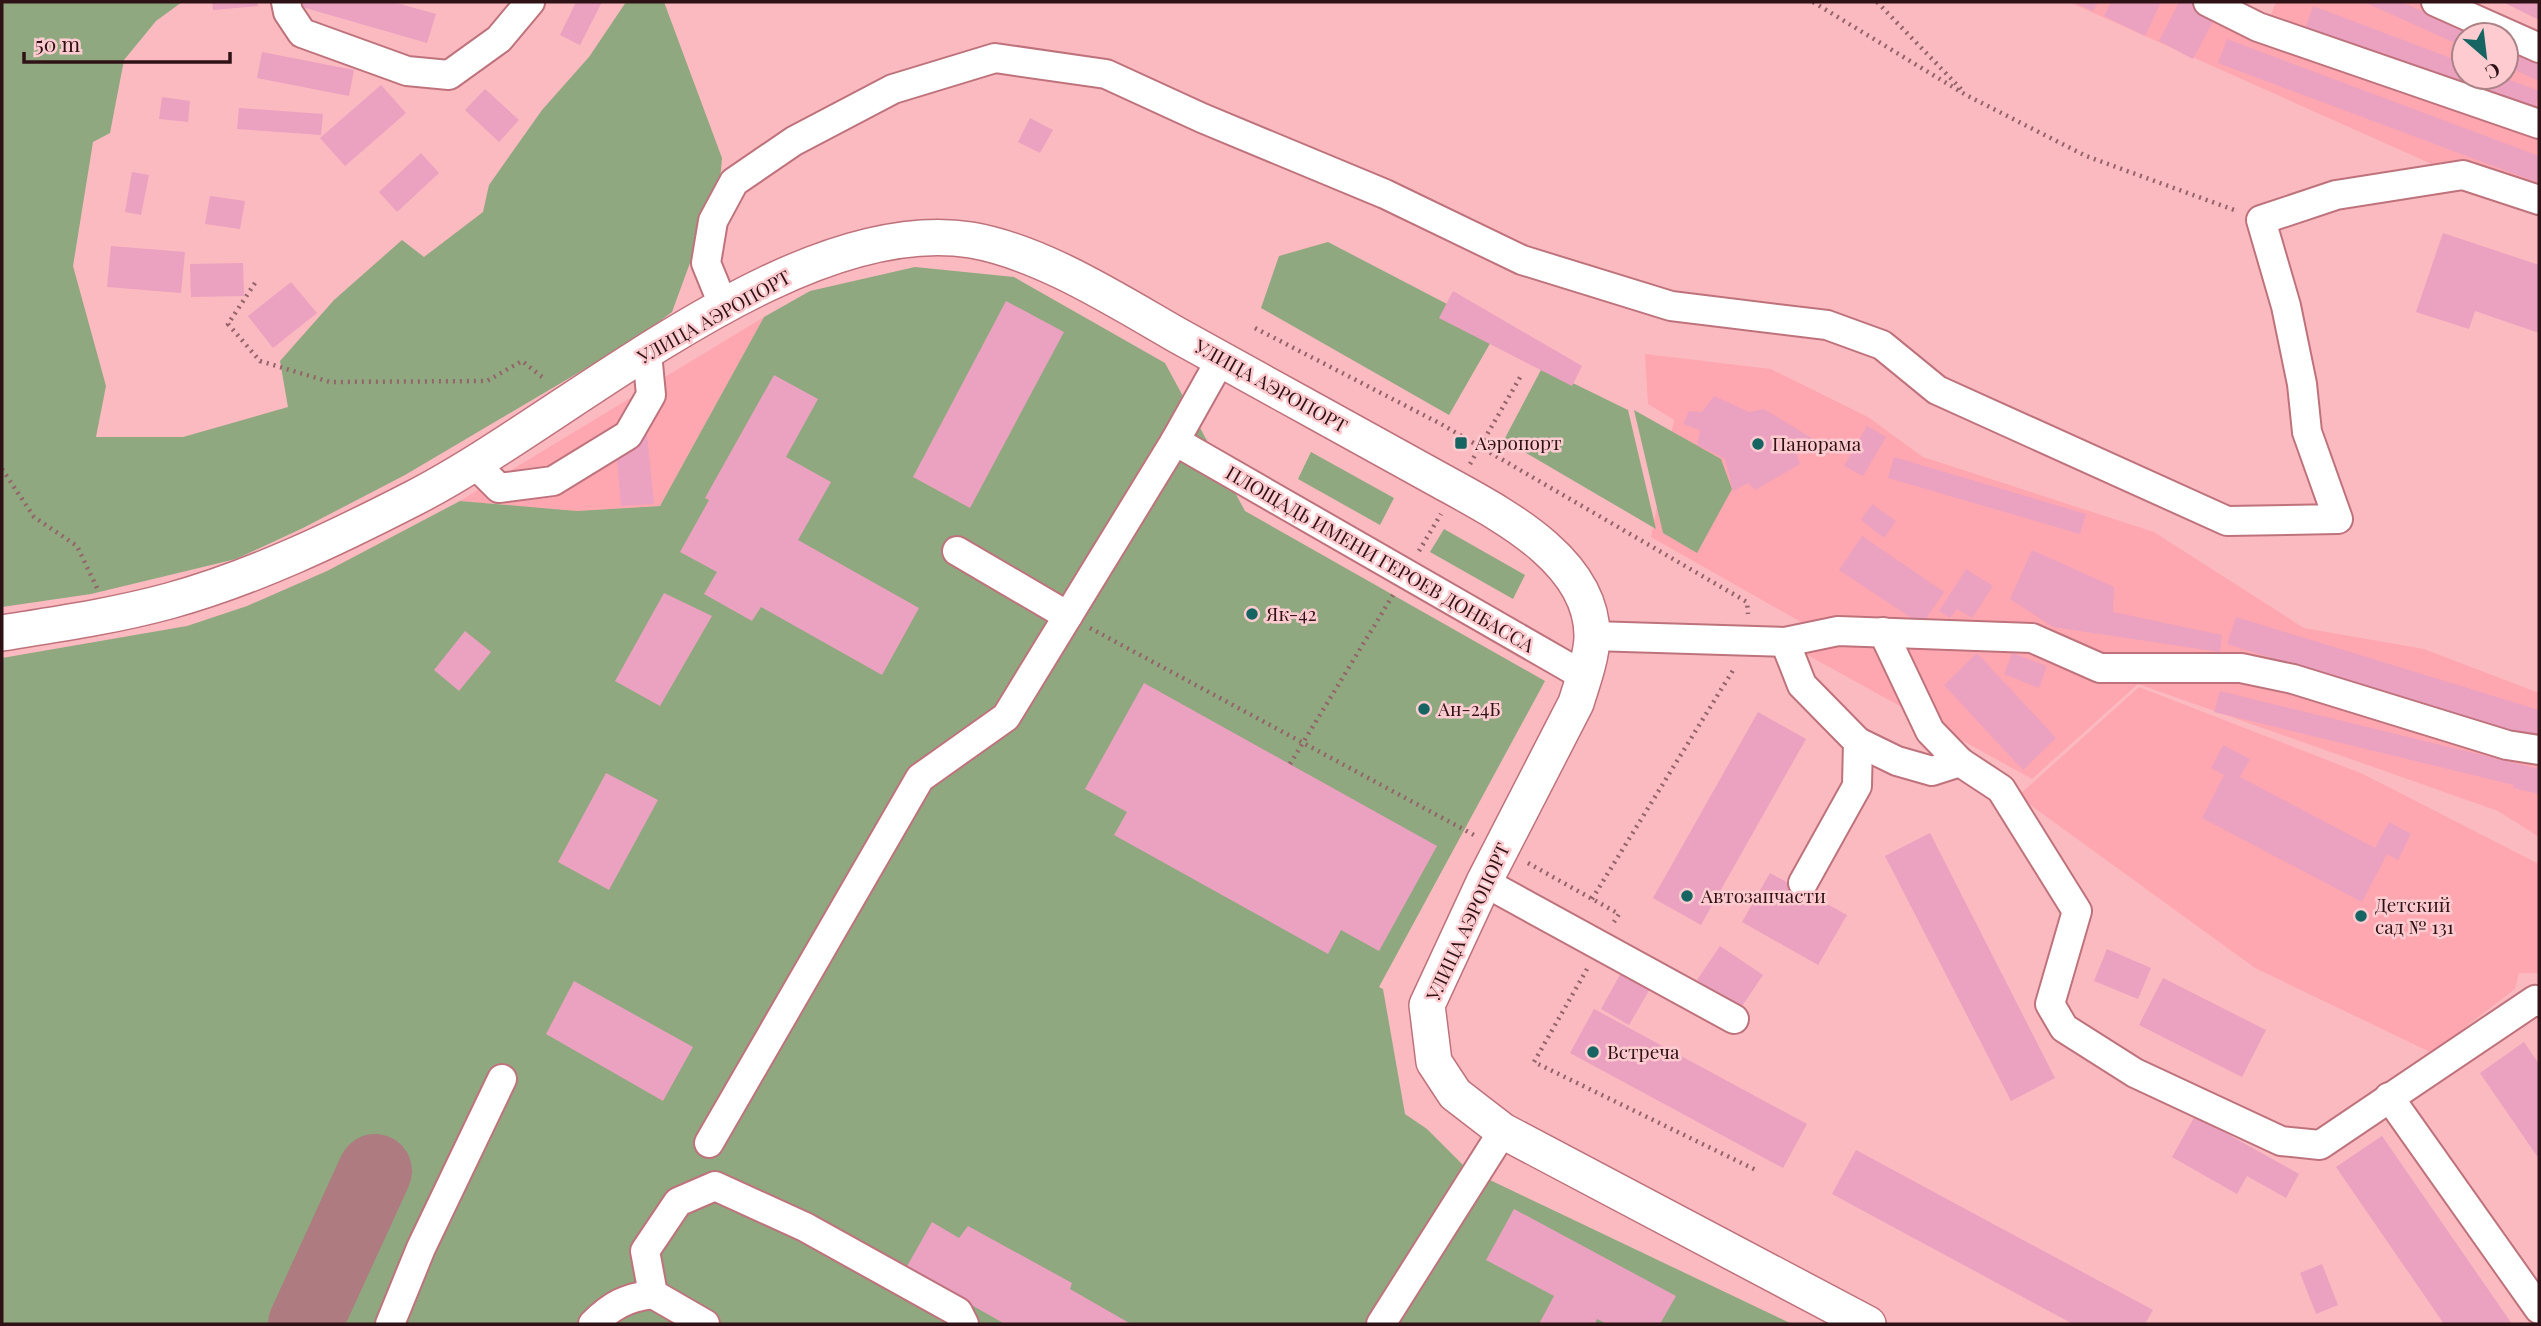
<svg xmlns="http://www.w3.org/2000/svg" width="2541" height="1326" font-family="'Playfair Display',serif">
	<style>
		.built { fill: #fea7b0 }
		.green { fill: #90a87f }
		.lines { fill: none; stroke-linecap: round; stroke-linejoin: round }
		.taxiway { stroke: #ae7b80; stroke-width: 74 }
		.building { fill: #eba1c0 }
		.minor-casing { stroke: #be737c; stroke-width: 32 }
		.major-casing { stroke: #be737c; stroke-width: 38 }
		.path { stroke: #936469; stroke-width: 4.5; stroke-dasharray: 2 5; stroke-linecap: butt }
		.minor { stroke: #fff; stroke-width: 28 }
		.major { stroke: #fff; stroke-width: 35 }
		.poi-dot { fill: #166563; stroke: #feccd0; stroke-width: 2.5 }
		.labels { text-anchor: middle; stroke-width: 5; stroke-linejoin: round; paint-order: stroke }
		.street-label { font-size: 19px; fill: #2f1216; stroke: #feccd0 }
		.poi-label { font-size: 19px; fill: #2f1216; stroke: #feccd0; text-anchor: start }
	</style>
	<rect width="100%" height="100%" fill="#fbbac0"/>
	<g class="built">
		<polygon points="2069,2 2238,2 2269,19 2276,2 2432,2 2498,35 2464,35 2464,77 2506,77 2506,39 2539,56 2539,212"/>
		<polygon points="764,317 660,506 577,511 460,501"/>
		<polygon points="1645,354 1771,369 1868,417 1923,457 2154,532 2304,628 2424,649 2539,693 2539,837 2498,811 2138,684 2032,779 1802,652 1808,626 1651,537 1674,420 1648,404"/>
		<polygon points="2139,687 2363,774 2539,864 2539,973 2519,973 2515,989 2432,1053 2255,968 2018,796"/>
	</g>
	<g class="green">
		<polygon points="2,2 182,2 156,21 124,60 110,133 93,142 73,266 106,386 96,437 183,437 288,407 280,361 334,300 402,240 424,257 483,212 489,185 542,110 589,57 626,2 664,2 722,158 720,181 672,312 639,337 405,475 303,528 236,559 91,594 2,607"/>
		<polygon points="1328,242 1447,304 1492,340 1449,415 1261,308 1279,256"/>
		<polygon points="915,267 1014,277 1165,363 1245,511 1545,681 1379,987 1383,989 1405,1114 1427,1129 1467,1169 1792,1324 2,1324 2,658 187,626 247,606 327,571 460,501 577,511 660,506 764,317 810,291"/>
		<polygon points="1542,368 1628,410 1656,529 1504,440"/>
		<polygon points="1634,410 1721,459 1732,489 1697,553 1663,533"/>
		<polygon points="1311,452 1394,498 1380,525 1298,479"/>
		<polygon points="1444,529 1525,575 1513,599 1430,552"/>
	</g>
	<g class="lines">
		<polyline class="taxiway" points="305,1324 375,1171"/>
	</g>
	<g class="building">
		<polygon points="212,2 257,2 258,6 213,10"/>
		<polygon points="296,2 393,2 436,14 427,43 295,5"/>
		<polygon points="576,2 602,2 580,45 560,35"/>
		<polygon points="2074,2 2098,2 2093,11"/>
		<polygon points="2111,2 2161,2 2145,36 2104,16"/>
		<polygon points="2179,2 2203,2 2219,10 2193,59 2159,41"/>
		<polygon points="2364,2 2402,2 2475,35 2464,35 2464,47"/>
		<polygon points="2503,2 2539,2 2539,20"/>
		<polygon points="2313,6 2464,63 2464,77 2502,77 2539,91 2534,115 2305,29"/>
		<polygon points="2227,39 2539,156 2539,183 2218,63"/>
		<polygon points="2506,49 2539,64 2539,81 2506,66"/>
		<polygon points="262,52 354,70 349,96 257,78"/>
		<polygon points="381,85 406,113 345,166 320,138"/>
		<polygon points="485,89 519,120 499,142 465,110"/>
		<polygon points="162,97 190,101 188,122 159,119"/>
		<polygon points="239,108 323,114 321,135 237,129"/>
		<polygon points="1030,118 1053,130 1040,153 1018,142"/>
		<polygon points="421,153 439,173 397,212 379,192"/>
		<polygon points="132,172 149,175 141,215 125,212"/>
		<polygon points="210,196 245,201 240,229 205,224"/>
		<polygon points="2443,233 2539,265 2539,333 2475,311 2469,329 2416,312"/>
		<polygon points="111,246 185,252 181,293 107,287"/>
		<polygon points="243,263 244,296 191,297 190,264"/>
		<polygon points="291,282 317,313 273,348 248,316"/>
		<polygon points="1453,291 1582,366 1572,386 1439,318"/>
		<polygon points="1006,301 1064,332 970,508 913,477"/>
		<polygon points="774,375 818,399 786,457 831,482 798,540 919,608 882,675 761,607 752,621 704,594 717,572 680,552 709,500 705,498"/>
		<polygon points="1714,396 1749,412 1764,409 1820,443 1797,455 1800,464 1755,490 1748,483 1733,491 1725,459 1697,445 1700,430 1683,424 1689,411 1702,412"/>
		<polygon points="1867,426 1886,437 1863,476 1844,466"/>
		<polygon points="647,434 654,504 621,506 616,448 628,436"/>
		<polygon points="1894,457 2086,514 2080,534 1888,478"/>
		<polygon points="1872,504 1896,521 1884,538 1861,520"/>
		<polygon points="1862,536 1944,592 1922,625 1839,570"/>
		<polygon points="2032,550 2114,587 2113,612 2222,635 2220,652 2053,627 2010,599"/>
		<polygon points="1966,569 1993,586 1972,618 1957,609 1950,618 1939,611"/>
		<polygon points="664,593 712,616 660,706 615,681"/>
		<polygon points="2236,617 2539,710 2539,741 2227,644"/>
		<polygon points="465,631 491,652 459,691 434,670"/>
		<polygon points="1977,653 2056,738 2023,770 1944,685"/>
		<polygon points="2012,653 2047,666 2039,688 2004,674"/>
		<polygon points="1144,683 1437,846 1379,951 1341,930 1328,954 1114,835 1127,812 1085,789"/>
		<polygon points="2220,691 2539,769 2539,794 2513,788 2514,785 2214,712"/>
		<polygon points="1758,712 1806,739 1701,925 1653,898"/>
		<polygon points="2223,745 2250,759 2240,777 2375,848 2389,822 2411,834 2398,860 2387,854 2362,902 2202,818 2224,775 2211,768"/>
		<polygon points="606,773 658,800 609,890 558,862"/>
		<polygon points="1930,833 2055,1078 2011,1101 1885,856"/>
		<polygon points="1770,873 1847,915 1818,965 1742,922"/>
		<polygon points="1720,946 1763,975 1740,1009 1697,980"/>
		<polygon points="2107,949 2151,968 2138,999 2094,981"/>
		<polygon points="1626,964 1655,980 1629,1025 1601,1009"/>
		<polygon points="2163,978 2266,1030 2242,1077 2139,1025"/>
		<polygon points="574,981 693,1047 663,1101 546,1034"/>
		<polygon points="1594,1009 1807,1124 1783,1168 1570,1053"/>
		<polygon points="2524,1042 2539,1064 2539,1159 2480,1073"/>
		<polygon points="2195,1116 2299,1174 2286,1198 2247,1176 2237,1194 2172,1157"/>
		<polygon points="2382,1136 2512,1324 2444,1324 2336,1167"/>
		<polygon points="1856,1150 2153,1310 2145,1324 2073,1324 1832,1194"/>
		<polygon points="1514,1209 1676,1296 1660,1324 1607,1324 1597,1319 1595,1324 1539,1324 1554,1296 1486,1260"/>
		<polygon points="932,1222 959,1238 968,1226 1072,1283 1070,1289 1131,1324 1005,1324 906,1268"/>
		<polygon points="2322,1264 2338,1305 2316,1314 2300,1273"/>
	</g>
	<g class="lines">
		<g class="minor-casing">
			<g id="minor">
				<polyline points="286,2 288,12 302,33 407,71 449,75 499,39 530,2"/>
				<polyline points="2208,2 2258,27 2539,124"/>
				<polyline points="2436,2 2539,48"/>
				<polyline points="724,307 706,263 713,221 734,182 794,141 893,89 995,58 1106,74 1202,118 1385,194 1522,260 1671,306 1827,325 1882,345 1937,390 2227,521 2338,519 2307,432 2302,384 2286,306 2261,220 2336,195 2463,175 2539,200"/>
				<polyline points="1175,441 1584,676"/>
				<polyline points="474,463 499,488 553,481 628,435 651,395 647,353"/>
				<polyline points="957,551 1068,616"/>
				<polyline points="1883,632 1930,731 1960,762 2001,789 2077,911 2050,1004 2064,1028 2135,1073 2281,1141 2320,1145 2535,1000 2539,1002"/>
				<polyline points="1592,636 1785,642 1838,631 2032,638 2100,668 2241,668 2293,679 2507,745 2539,750"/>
				<polyline points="1785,642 1802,685 1858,742 1857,786 1803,883"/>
				<polyline points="1858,742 1897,761 1932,771 1960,762"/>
				<polyline points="1484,882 1734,1019"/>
				<polyline points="2389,1097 2539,1309"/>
				<polyline points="709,1143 920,778 1006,717 1175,441 1221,359"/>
				<polyline points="390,1324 421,1248 502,1079"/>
				<path d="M593,1324C612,1305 626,1298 653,1294"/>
				<polyline points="705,1324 653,1294 645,1251 678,1202 715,1186 805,1227 958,1312 964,1324"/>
				<polyline points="1381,1324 1503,1131"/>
			</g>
		</g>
		<g class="major-casing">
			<path id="major" d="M2,633C58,624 114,616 169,601C253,578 336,538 414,498C568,419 793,212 971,240C1041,252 1116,300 1177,335C1266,384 1354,433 1443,482C1501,514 1594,561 1592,638C1591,660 1582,683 1576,703L1484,882L1427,1005L1434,1062L1455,1094L1503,1131L1868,1324"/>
		</g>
		<g class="path">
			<polyline points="1813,2 1966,95 2086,156 2237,211"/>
			<polyline points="1877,2 1961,89"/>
			<polyline points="255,283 228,324 260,361 330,382 487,381 522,361 546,380"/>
			<polyline points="1255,328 1441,424 1747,602 1748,614"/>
			<polyline points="1470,464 1522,374"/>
			<polyline points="2,469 34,517 77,546 97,588"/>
			<polyline points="1419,551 1441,514"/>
			<polyline points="1090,628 1474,835"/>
			<polyline points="1290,764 1393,595"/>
			<polyline points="1528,863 1619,914 1614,922"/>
			<polyline points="1592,899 1735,667"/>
			<polyline points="1587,969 1534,1062 1758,1171"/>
		</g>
		<use href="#minor" class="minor"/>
		<use href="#major" class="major"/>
	</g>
	<g class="poi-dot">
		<rect x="1454" y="436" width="14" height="14" rx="3.5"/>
		<circle cx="1758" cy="444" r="7"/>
		<circle cx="1252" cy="614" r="7"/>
		<circle cx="1424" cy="709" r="7"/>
		<circle cx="1687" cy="896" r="7"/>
		<circle cx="2361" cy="916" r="7"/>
		<circle cx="1593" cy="1052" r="7"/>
	</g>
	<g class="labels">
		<g class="street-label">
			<text transform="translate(714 317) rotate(-29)" y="7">УЛИЦА АЭРОПОРТ</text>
			<text transform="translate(1271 386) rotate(29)" y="7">УЛИЦА АЭРОПОРТ</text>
			<text transform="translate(1380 559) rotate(30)" y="7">ПЛОЩАДЬ ИМЕНИ ГЕРОЕВ ДОНБАССА</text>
			<text transform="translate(1468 922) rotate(-65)" y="7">УЛИЦА АЭРОПОРТ</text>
		</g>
		<g class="poi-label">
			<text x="1475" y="450">Аэропорт</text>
			<text x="1772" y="451">Панорама</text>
			<text x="1266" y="621">Як-42</text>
			<text x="1438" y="716">Ан-24Б</text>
			<text x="1701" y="903">Автозапчасти</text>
			<text x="2375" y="912">Детский<tspan x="2375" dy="22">сад № 131</tspan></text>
			<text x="1607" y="1059">Встреча</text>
		</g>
	</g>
	<rect width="2541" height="1326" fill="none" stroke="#2f1216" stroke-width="7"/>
	<g transform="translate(2485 56) rotate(152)"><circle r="33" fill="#feccd0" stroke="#ab8286" stroke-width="2"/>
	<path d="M0-5L12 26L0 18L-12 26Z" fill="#166563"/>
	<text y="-10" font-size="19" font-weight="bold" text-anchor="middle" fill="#2f1216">С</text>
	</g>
	<path d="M24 52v10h206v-10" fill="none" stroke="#2f1216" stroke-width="3.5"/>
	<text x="35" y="52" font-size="21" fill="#2f1216" stroke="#feccd0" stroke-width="5" paint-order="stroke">50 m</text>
</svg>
